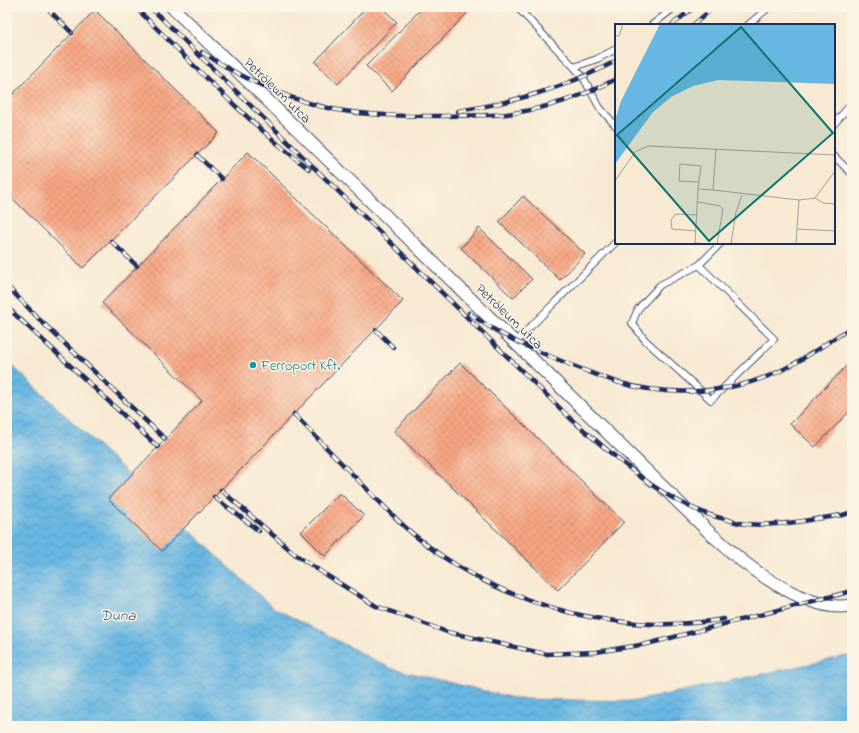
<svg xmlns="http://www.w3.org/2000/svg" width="859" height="733" font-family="'Indie Flower',sans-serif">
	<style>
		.water { fill: url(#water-waves); stroke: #4272a0 }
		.building { fill: url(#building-cross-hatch) }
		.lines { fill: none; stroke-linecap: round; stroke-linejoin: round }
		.lane-casing { stroke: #3c4b6f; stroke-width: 8 }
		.street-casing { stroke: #3c4b6f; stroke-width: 14 }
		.lane { stroke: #fff; stroke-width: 6 }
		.street { stroke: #fff; stroke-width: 12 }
		.rail-casing { stroke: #1b2f5e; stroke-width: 4.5 }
		.rail { stroke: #fcf5e5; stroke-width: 3; stroke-dasharray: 9; stroke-linecap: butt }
		.culture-dot { fill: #0f9aa8; stroke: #fcf5e5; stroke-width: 1.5 }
		.labels { text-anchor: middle; stroke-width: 3; stroke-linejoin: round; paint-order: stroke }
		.street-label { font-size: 14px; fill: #1b2f5e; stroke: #fcf5e5 }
		.culture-label { font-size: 14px; fill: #0d838f; stroke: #fcf5e5; text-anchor: start }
		.water-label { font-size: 15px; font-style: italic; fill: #325886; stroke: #fcf5e5 }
		.inset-road { fill: none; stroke: #a09fa4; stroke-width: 1 }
		.view { fill: #0f766e; fill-opacity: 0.15; stroke: #0f766e; stroke-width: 2 }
		.inset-edge { fill: none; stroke: #1b2f5e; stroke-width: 2 }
	</style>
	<defs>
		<pattern id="water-waves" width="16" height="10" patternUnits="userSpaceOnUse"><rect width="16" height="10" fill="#68b6e2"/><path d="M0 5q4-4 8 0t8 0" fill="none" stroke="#5594ba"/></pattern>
		<pattern id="building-cross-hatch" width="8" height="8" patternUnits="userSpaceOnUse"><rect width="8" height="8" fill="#f7a682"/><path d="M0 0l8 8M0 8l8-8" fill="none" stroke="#d38f73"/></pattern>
	</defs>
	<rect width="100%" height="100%" fill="#fcf5e5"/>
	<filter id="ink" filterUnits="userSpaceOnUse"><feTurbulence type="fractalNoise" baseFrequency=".025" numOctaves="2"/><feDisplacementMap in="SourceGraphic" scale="8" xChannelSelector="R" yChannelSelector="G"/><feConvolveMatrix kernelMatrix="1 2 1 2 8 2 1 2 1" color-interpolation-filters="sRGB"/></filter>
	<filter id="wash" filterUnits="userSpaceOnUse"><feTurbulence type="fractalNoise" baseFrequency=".012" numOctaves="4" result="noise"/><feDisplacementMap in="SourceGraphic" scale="16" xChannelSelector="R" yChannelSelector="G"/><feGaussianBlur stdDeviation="0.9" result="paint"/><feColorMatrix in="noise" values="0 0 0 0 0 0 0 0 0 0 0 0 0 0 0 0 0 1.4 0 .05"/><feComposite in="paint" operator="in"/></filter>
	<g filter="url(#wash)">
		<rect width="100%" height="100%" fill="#f8e9d2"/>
		<polygon class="water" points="7,361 272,607 390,668 517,699 636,701 852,655 852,726 7,726"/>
		<g id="blocks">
			<g class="building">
				<polygon points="367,7 381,7 397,22 338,84 315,62"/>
				<polygon points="423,7 462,7 468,12 392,91 366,66"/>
				<polygon points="95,10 219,133 83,268 7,193 7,100"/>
				<polygon points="248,152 403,301 162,551 108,499 202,401 102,303"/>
				<polygon points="523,196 585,254 560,280 499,222"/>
				<polygon points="479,228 532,279 513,298 461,248"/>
				<polygon points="852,360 852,409 815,447 790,424"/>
				<polygon points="460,363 624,522 558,590 394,431"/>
				<polygon points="340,493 364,516 325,556 301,532"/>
			</g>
		</g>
	</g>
	<g filter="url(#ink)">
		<use href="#blocks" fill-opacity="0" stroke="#3c4b6f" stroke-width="1"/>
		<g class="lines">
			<g class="lane-casing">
				<g id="lane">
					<polyline points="517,7 574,67 583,77 600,108 616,126"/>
					<polyline points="652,25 675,7"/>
					<polyline points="748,25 769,7"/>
					<polyline points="574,67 597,59 616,49"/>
					<polyline points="834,124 852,103"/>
					<polyline points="834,156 852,174"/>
					<polyline points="699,265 774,339 711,400 645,340 632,323 638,309 660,285 699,265 721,243"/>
					<polyline points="515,342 616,242"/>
				</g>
			</g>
			<g class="street-casing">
				<path id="street" d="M172,7L711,534C721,542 731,552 741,560C766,580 819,614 852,605"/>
			</g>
			<use href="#lane" class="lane"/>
			<use href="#street" class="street"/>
			<g class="rail-casing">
				<g id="rail">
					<polyline points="46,7 72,33"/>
					<path d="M135,7C191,62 246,121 309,169"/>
					<path d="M150,7L572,420C619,459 666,507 729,520C735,522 741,524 747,524C779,527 812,519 843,515L852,512"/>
					<polyline points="672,25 694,7"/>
					<polyline points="693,25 714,7"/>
					<path d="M202,52C241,78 286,99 332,109C369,116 406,116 443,116C464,115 486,116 507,114C544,109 582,97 616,79"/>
					<path d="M458,111C515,102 565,88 616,61"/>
					<polyline points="197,155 222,179"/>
					<polyline points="111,241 137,266"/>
					<polyline points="7,286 41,321 165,439"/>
					<polyline points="7,307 158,447"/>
					<path d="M469,313C501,337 535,350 571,365C586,371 601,377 617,382C666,397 724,394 771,375C800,363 826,343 852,327"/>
					<polyline points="376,330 393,347"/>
					<path d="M294,414C316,437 339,461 362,484C376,498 390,513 405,527C489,602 612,638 724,619"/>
					<polyline points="221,490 296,555 326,575 376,606 447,632 546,654 596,652 647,644 852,591"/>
					<polyline points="214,497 259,531"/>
				</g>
			</g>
			<use href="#rail" class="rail"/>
		</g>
	</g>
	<circle class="culture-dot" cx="253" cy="365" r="4"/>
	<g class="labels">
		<g class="street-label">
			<text transform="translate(278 90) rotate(44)" y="5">Petróleum utca</text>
			<text transform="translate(510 316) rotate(44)" y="5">Petróleum utca</text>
		</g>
		<g class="culture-label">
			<text x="261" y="370">Ferroport Kft.</text>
		</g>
		<g class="water-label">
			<text x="118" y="620">Duna</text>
		</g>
	</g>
	<g transform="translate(615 24)">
		<rect width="220" height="220" fill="#f8e9d2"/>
		<path d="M45,0H220V60L103,56L78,62L56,73L38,88L0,140V96L6,77Z" fill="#68b6e2"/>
		<path class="inset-road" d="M0,12H4L8,0M101,124L98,166L184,176L200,174L220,147M0,157L20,128L33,122L220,131M84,158L64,157L65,140L86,142L83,165L98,166M200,174L208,179L220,180M83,178L105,182L108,185L102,220M182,205L220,207M81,207L57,205L56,196L61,190L82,191M80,219L93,220M80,220L83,165M116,220L121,188L127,171M181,220L184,176"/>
		<path class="view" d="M126,3L218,109L94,217L2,111Z"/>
		<rect width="220" height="220" class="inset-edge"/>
	</g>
	<rect width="859" height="733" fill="none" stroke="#fcf5e5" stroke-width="24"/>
</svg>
